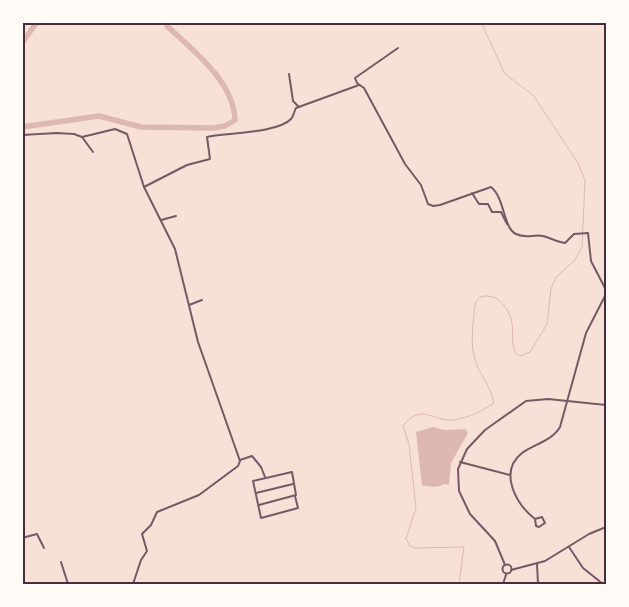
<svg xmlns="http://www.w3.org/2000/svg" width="629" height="607" font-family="Spectral,serif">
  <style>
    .water { fill: #dcb8b0 }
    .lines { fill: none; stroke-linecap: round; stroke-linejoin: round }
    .stream { stroke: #dcb8b0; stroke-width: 1 }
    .river { stroke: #dcb8b0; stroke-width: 5.5 }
    .minor { stroke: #755966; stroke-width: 2 }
    .neatline { fill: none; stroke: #4a2c40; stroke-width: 2 }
  </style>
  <rect width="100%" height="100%" fill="#f7e1d7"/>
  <path class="water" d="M 433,427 L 445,430 L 465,429 L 468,433 L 451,463 L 449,485 L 444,484 C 433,490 432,485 422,486 L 416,432 Z"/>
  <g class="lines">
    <path class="stream" d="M 459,584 L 464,547 L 415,548 L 410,546 L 406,539 L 416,508 L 409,444 L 403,426 C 421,402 433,422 454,420 C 467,418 483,411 494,403 C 491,389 484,380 478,368 C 470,349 472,335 474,315 C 475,302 476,293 493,297 C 500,299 506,307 509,313 C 516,326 509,340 516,354 L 520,356 L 530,352 L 541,334 L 547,324 L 551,289 L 556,277 L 575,260 L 582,247 L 585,180 L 578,163 L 533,95 L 505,74 L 481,22"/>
    <g class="river">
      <path d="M 197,22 L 218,22"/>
      <path d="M 22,43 L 37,22"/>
      <path d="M 22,127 L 99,116 L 141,127 L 213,128 L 225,126 L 235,120 C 234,82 194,51 168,27 L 166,22"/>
    </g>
    <g class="minor">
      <path d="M 398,48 L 355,78 L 357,83 L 364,88 L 405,164 L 421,185 L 428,204 L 433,206 L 440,205 L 491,187 C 505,198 503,228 516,234 C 526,239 534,234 543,236 C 551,238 557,242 565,243 L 574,234 L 588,233 L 591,261 L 606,290"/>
      <path d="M 289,74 L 293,101 L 299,107"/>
      <path d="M 22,135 L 57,133 L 74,134 L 82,137 L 115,129 L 127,134 L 144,187 L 175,249 L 198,342 L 240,461 L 238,466 L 199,495 L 157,512 L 151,525 L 142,534 L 147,551 L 141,560 L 133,584"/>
      <path d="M 82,137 L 93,152"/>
      <path d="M 144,187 L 187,165 L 210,159 L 207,137 C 226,133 278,133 291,119 C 294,116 294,111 296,108 L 359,85"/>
      <path d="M 472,193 L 479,204 L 488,204 L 492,212 L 501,212 L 507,224"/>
      <path d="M 161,220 L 176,216"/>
      <path d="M 189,305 L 202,300"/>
      <path d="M 240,460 L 252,456 L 261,467 L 265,477"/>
      <path d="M 460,462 L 510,475"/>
      <path d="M 256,493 L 293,484"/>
      <path d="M 259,505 L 296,495 L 292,472 L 253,481 L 261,518 L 298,508 L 295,496"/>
      <path d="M 535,519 L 542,517 L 545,523 L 539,527 L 536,526 L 535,519 C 516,504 498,472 522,453 C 534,444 552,441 560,427 L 586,333 L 606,294"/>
      <path d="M 22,538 L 37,534 L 44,548"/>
      <path d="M 569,547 L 583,568 L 603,584"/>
      <path d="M 61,562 L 68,584"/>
      <path d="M 537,564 L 538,584"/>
      <circle cx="507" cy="569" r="4.5"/>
      <path d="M 505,565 L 495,541 L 470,514 L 459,491 L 458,469 L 467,449 L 485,430 L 526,401 L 548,399 L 606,405"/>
      <path d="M 511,570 L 545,561 L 589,534 L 606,527"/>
      <path d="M 503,584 L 506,575"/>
    </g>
  </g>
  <rect width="629" height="607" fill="none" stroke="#fffaf5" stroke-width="48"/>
  <rect x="24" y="24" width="581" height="559" class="neatline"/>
</svg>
